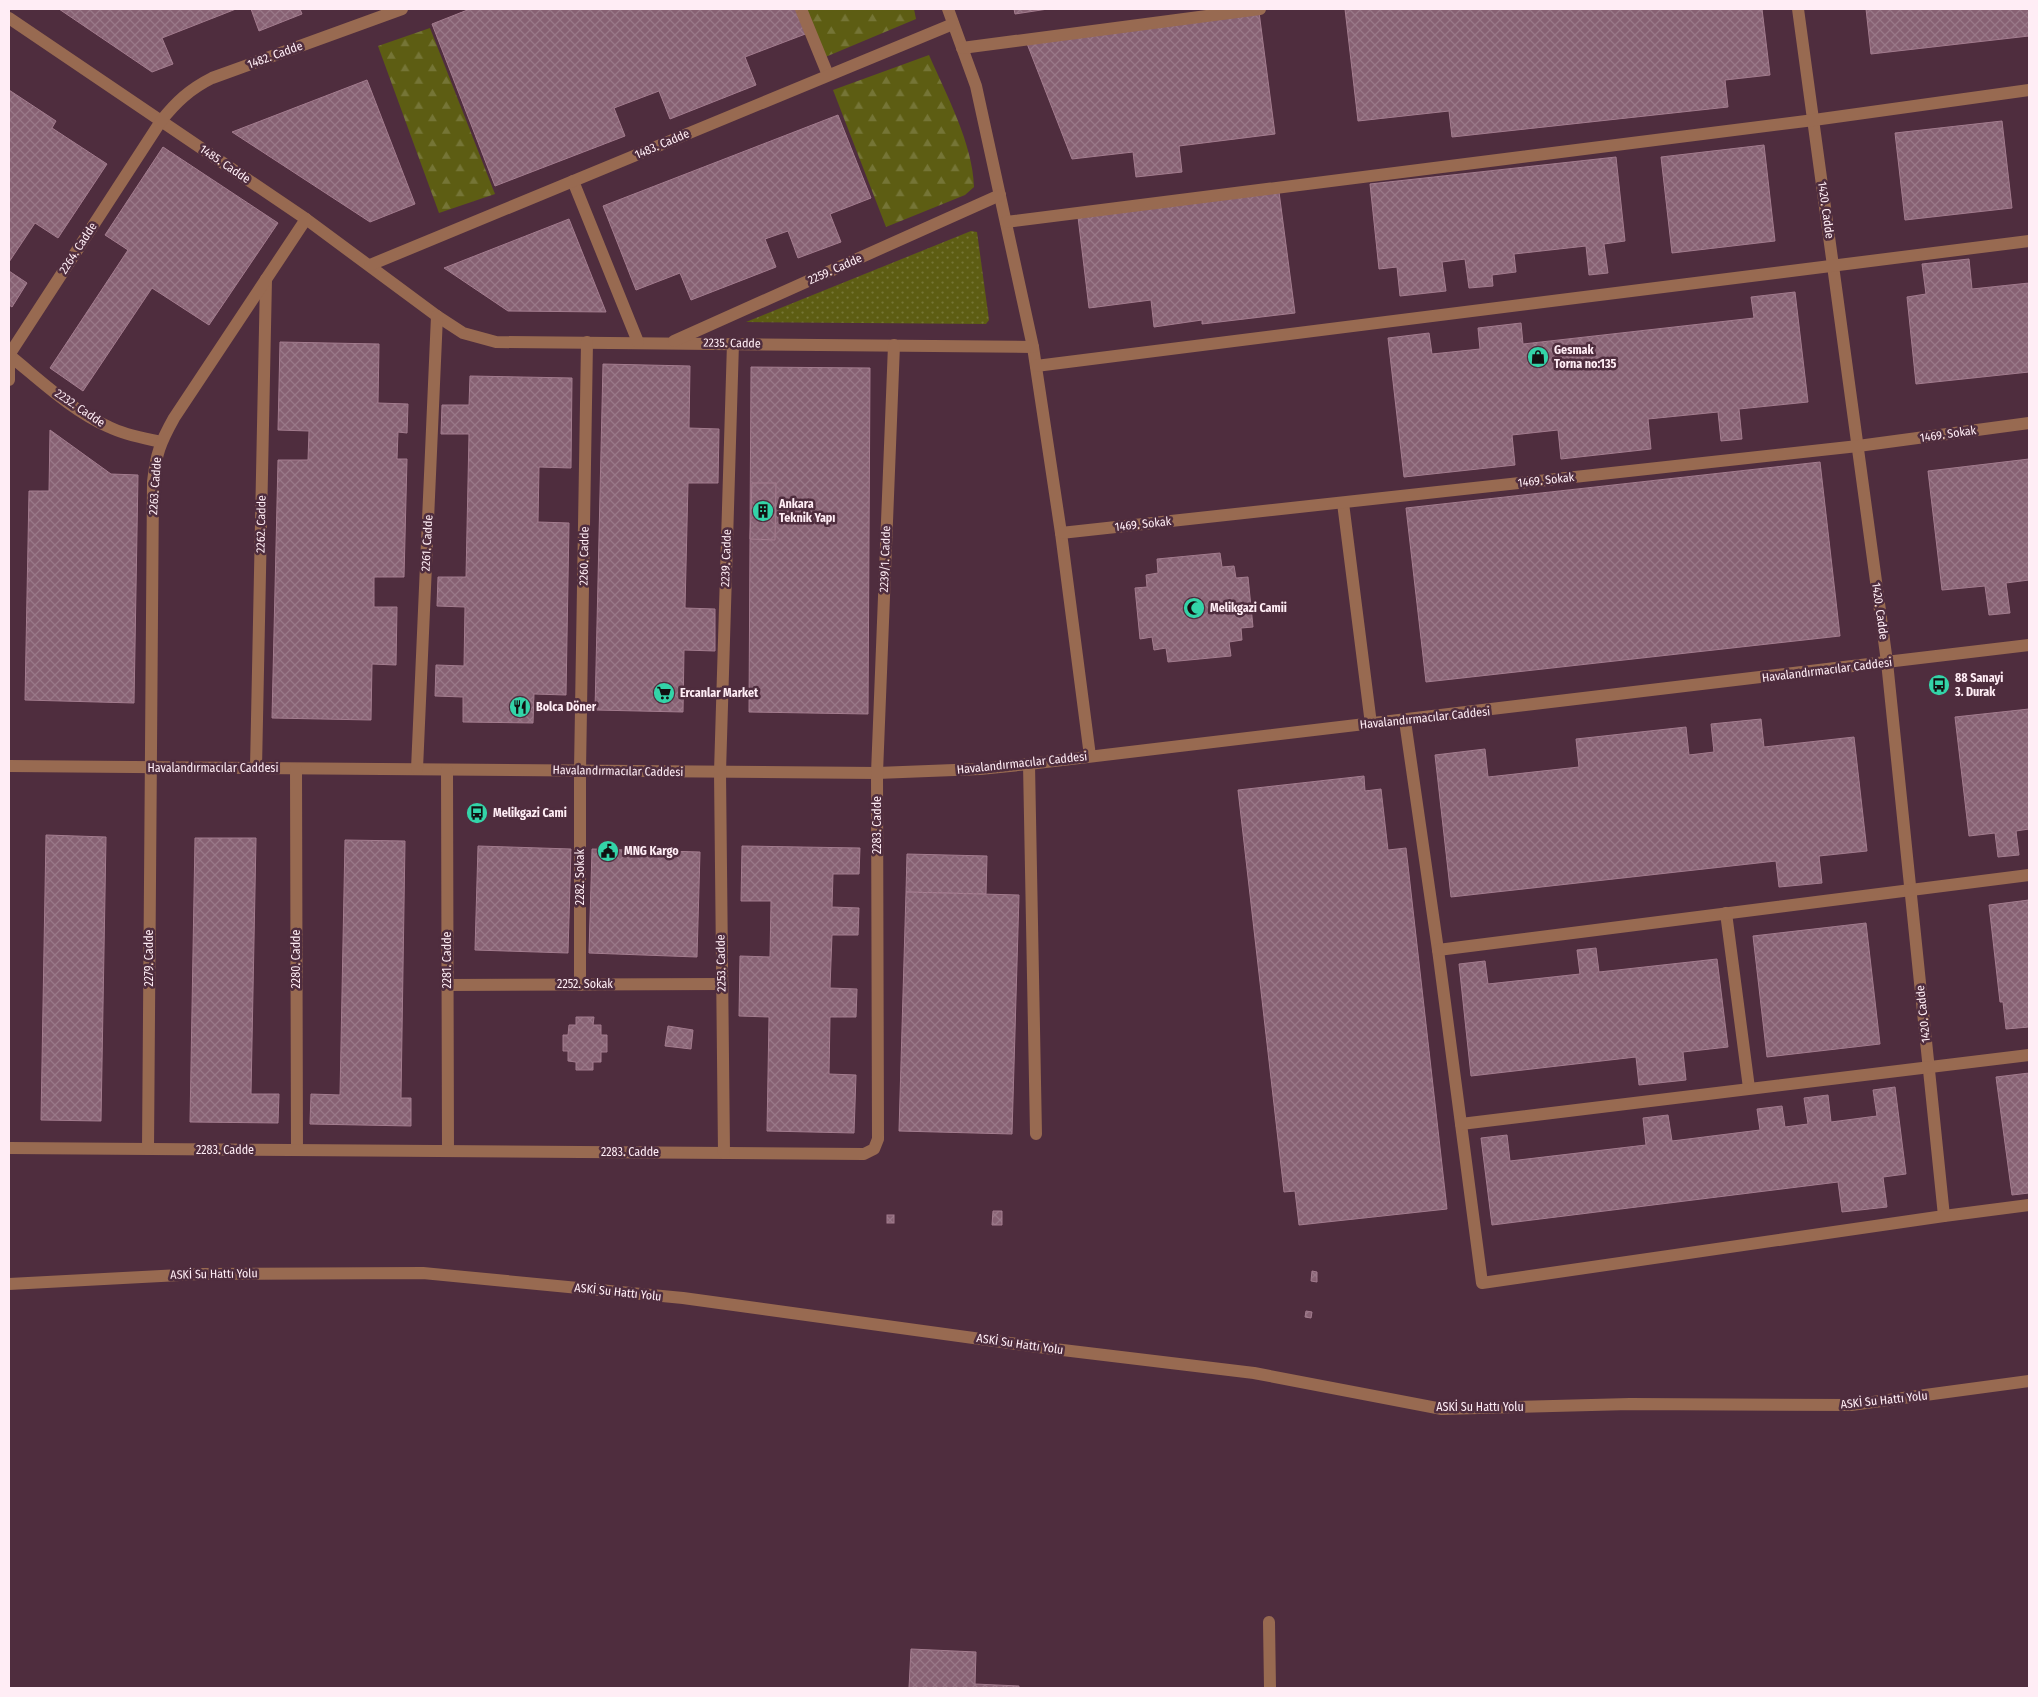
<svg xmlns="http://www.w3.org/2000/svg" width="2038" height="1697" font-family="'Fira Sans Condensed',sans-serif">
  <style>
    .grass { fill: url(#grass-dots) }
    .forest { fill: url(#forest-firs) }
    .building { fill: url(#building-cross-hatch); stroke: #a37c8e }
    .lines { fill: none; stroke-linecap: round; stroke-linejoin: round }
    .minor { stroke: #986a51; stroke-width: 12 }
    .labels { text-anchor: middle; stroke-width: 5; stroke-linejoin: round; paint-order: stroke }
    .street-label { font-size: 12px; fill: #ffedf5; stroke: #4f2d3e }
    .poi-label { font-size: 12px; font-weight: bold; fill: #ffedf5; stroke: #4f2d3e; text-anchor: start }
  </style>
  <defs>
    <pattern id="grass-dots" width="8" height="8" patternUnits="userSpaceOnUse" patternTransform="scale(1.25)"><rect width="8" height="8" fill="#5d5d13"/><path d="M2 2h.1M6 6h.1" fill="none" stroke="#757536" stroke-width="1.8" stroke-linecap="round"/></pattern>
    <pattern id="forest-firs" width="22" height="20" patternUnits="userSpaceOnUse" patternTransform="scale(1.25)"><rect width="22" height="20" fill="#5d5d13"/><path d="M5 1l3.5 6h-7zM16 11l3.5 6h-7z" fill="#757536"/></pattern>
    <pattern id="building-cross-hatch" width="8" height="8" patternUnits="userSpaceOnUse" patternTransform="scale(1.25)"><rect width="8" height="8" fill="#876173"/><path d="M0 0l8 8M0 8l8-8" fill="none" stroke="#997888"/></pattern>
  </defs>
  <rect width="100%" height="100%" fill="#4f2d3e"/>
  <path class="grass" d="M 971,231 L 977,232 L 989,320 L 986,324 L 746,322 Z"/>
  <g class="forest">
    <path d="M 804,9 L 914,9 L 916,19 L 823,58 Z"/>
    <path d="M 430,28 L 495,194 L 439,213 L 378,46 Z"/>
    <path d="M 929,55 C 946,94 973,144 974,187 L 965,195 L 886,227 L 833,90 Z"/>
  </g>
  <g class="building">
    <path d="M 59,9 L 236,9 L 162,38 L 173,64 L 152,72 Z"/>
    <path d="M 251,9 L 300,9 L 302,14 L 259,31 Z"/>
    <path d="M 470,9 L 798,9 L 808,33 L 745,57 L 756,85 L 670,119 L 659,91 L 614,108 L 625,136 L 495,186 L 432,24 Z"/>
    <path d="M 1014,9 L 1048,9 L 1015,14 Z"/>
    <path d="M 1345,9 L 1762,9 L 1770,75 L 1725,80 L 1728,107 L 1452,137 L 1449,111 L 1358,121 Z"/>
    <path d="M 1866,9 L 2029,9 L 2029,36 L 1871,54 Z"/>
    <path d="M 1259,12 L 1275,134 L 1179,146 L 1182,172 L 1136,177 L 1133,152 L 1072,159 L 1026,41 Z"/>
    <path d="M 367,80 L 415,204 L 370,222 L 232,132 Z"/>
    <path d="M 9,90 L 56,121 L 52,128 L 107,164 L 58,238 L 35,223 L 9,262 Z"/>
    <path d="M 838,115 L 871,198 L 830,214 L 841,242 L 798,258 L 788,231 L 765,239 L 776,267 L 691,300 L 680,273 L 636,290 L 603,206 Z"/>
    <path d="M 2002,121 L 2012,208 L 1905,220 L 1895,133 Z"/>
    <path d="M 1764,145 L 1775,241 L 1672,253 L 1661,157 Z"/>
    <path d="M 163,147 L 278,223 L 209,325 L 152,288 L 83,391 L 50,368 L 128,250 L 105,235 Z"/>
    <path d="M 1616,157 L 1625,241 L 1604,244 L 1608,273 L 1589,275 L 1586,246 L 1514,254 L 1516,272 L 1492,275 L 1493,286 L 1469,288 L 1465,259 L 1442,262 L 1446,291 L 1400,296 L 1397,267 L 1379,269 L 1370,184 Z"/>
    <path d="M 1279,192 L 1295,313 L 1202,324 L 1202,320 L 1154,327 L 1151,300 L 1089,308 L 1078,217 Z"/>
    <path d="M 569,219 L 606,312 L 508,311 L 444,268 Z"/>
    <path d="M 1969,259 L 1972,289 L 2029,283 L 2029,372 L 1916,384 L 1907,297 L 1926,294 L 1922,264 Z"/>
    <path d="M 9,271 L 27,283 L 12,307 L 9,305 Z"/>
    <path d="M 1795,292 L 1808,402 L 1739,409 L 1742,439 L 1721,441 L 1718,412 L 1648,419 L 1651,449 L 1561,459 L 1558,430 L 1512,435 L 1515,465 L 1404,477 L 1388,338 L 1429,333 L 1432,354 L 1480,349 L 1478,328 L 1521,323 L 1523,344 L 1754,318 L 1751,297 Z"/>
    <path d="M 280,342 L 379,344 L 378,403 L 408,404 L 407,433 L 398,432 L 397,459 L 407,459 L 404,577 L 374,577 L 374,607 L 397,607 L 396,665 L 372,664 L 371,720 L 272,718 L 278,460 L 308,460 L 309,431 L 278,430 Z"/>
    <path d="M 603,364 L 690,366 L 689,428 L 719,429 L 718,483 L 688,483 L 685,608 L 715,609 L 715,651 L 684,650 L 683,712 L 595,710 Z"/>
    <path d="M 751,367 L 870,368 L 868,714 L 749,712 Z"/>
    <path d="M 470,376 L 572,378 L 571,468 L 539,467 L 538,522 L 569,523 L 566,695 L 534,694 L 533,723 L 463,722 L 463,697 L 435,696 L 436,665 L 464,666 L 465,607 L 437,606 L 438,577 L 466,577 L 469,434 L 441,434 L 442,405 L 469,405 Z"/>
    <path d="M 50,430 L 111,474 L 138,475 L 134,703 L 25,700 L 29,491 L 49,491 Z"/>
    <path d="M 2029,459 L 2029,580 L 2006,583 L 2010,613 L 1989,615 L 1985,586 L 1942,590 L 1928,471 Z"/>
    <path d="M 1820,462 L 1840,636 L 1426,682 L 1406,508 Z"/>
    <path d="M 752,483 L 776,483 L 775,540 L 750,539 Z"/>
    <path d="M 1220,553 L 1222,567 L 1234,566 L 1236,578 L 1248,577 L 1253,627 L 1241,628 L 1242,640 L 1229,642 L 1231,656 L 1168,662 L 1166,648 L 1154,650 L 1152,637 L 1140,639 L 1135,588 L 1147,587 L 1146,575 L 1158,573 L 1157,559 Z"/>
    <path d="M 2029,709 L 2029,829 L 2016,831 L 2019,855 L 1998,857 L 1995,833 L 1969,836 L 1955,717 Z"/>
    <path d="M 1761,719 L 1764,747 L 1854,737 L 1867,851 L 1819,856 L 1822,883 L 1779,887 L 1776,861 L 1451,897 L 1435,755 L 1485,749 L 1488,777 L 1579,767 L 1576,739 L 1686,727 L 1689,755 L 1714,752 L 1711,724 Z"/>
    <path d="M 1364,776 L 1365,791 L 1381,789 L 1388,850 L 1406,848 L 1447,1209 L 1299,1225 L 1295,1191 L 1284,1192 L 1238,790 Z"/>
    <path d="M 46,835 L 106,837 L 101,1121 L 41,1120 Z"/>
    <path d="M 195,838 L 256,838 L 251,1094 L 279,1094 L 278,1123 L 190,1122 Z"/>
    <path d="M 345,840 L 405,841 L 401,1098 L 411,1098 L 411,1126 L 310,1124 L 311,1094 L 340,1095 Z"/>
    <path d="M 478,846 L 571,849 L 568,953 L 475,950 Z"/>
    <path d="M 742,846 L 860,848 L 859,874 L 833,874 L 832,907 L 859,908 L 858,935 L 832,935 L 830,988 L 857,989 L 856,1017 L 830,1017 L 829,1074 L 856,1075 L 854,1133 L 767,1131 L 769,1017 L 739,1016 L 740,956 L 770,957 L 771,901 L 741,901 Z"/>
    <path d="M 592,849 L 700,852 L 697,957 L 589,953 Z"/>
    <path d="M 907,854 L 987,856 L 986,894 L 906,892 Z"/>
    <path d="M 906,892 L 1019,895 L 1012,1134 L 899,1131 Z"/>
    <path d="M 2029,900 L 2029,1027 L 2006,1029 L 2003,1002 L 2000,1002 L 1989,905 Z"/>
    <path d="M 1866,923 L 1880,1044 L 1767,1057 L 1753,936 Z"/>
    <path d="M 1596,948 L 1599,972 L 1717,959 L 1728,1047 L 1683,1052 L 1686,1080 L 1639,1085 L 1636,1057 L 1471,1076 L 1459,964 L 1485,961 L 1488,984 L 1580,974 L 1577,950 Z"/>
    <path d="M 576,1017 L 594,1017 L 593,1025 L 601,1025 L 601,1035 L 607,1035 L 607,1052 L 601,1052 L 601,1062 L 593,1062 L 593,1070 L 576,1070 L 576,1062 L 568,1061 L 568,1051 L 563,1051 L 563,1035 L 568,1035 L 569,1025 L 576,1025 Z"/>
    <path d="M 668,1026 L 693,1030 L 691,1049 L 665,1046 Z"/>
    <path d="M 2029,1073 L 2029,1193 L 2012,1195 L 1996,1077 Z"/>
    <path d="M 1895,1087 L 1906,1174 L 1883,1177 L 1887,1207 L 1842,1212 L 1838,1182 L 1492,1225 L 1481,1138 L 1507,1135 L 1510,1161 L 1646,1145 L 1643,1118 L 1668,1115 L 1672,1141 L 1760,1130 L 1757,1109 L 1782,1106 L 1785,1127 L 1808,1124 L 1804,1098 L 1828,1095 L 1831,1122 L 1877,1116 L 1873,1090 Z"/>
    <path d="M 993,1211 L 1002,1211 L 1002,1225 L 992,1225 Z"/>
    <rect x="887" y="1215" width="7" height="8"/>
    <path d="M 1312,1271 L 1317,1272 L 1317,1282 L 1311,1281 Z"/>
    <path d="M 1306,1311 L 1312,1312 L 1311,1318 L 1305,1317 Z"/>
    <path d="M 911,1649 L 976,1652 L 975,1684 L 1019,1686 L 1019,1688 L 909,1688 Z"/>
  </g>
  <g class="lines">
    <g class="minor">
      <path d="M 801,9 L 828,75"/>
      <path d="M 948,9 L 976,86 L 1033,347 L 1061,533 L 1090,756"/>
      <path d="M 1798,9 L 1887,662 L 1944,1216"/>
      <path d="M 9,18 L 306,219 L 437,316 L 463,333 L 496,342 L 1033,347"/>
      <path d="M 962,48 L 1260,9"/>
      <path d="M 573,181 L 638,342"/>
      <path d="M 1006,222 L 1814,120 L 2029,90"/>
      <path d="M 370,265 L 953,24"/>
      <path d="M 674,341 L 1000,195"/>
      <path d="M 9,355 C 40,380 72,411 109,427 C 125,435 143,438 161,442"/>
      <path d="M 1036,366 L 2029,241"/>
      <path d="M 9,380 L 9,355 L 161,121 C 176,102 190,89 212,78 L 402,9"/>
      <path d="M 1343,503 L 1371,724"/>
      <path d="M 1061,533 L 1858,446 L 2029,423"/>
      <path d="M 1405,721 L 1438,950 L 1482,1283 L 1944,1216 L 2029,1205"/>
      <path d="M 1029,764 L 1036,1134"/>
      <path d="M 9,766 L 877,773 L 980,769 L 1029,764 L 2029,645"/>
      <path d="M 256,768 L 266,279"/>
      <path d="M 296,769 L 297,1150"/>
      <path d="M 417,769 L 437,316"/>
      <path d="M 447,770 L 448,1151"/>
      <path d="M 1726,913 L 1749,1088"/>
      <path d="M 1438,950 L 2029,875"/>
      <path d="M 447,985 L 722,984"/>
      <path d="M 580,985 L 580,770 L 587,342"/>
      <path d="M 1461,1124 L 2029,1055"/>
      <path d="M 9,1148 L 864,1154 L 874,1149 L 878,1139 L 877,773 L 894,345"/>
      <path d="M 148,1149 L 153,482 C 156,454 160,443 174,418 L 306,219"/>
      <path d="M 724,1153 L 720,772 L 733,343"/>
      <path d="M 9,1284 L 199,1274 L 423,1273 L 683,1298 L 1046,1348 L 1254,1373 L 1442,1409 L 1630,1404 L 1851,1405 L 2029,1381"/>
      <path d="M 1269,1622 L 1270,1688"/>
    </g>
  </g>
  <defs>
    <g id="shop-disc" transform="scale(1.125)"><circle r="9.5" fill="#33d4a8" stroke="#4f2d3e"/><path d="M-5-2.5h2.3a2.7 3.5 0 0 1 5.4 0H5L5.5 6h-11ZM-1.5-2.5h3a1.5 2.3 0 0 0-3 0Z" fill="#111"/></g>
    <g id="building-disc" transform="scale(1.125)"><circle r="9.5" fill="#33d4a8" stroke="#4f2d3e"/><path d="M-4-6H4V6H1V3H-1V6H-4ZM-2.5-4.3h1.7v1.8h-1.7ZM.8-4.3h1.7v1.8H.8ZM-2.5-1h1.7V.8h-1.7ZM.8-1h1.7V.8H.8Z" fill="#111"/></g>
    <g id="mosque-disc" transform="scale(1.125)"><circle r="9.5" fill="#33d4a8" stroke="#4f2d3e"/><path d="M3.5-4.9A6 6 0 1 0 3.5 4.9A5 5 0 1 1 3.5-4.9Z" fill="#111"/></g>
    <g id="bus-disc" transform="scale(1.125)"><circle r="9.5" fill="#33d4a8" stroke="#4f2d3e"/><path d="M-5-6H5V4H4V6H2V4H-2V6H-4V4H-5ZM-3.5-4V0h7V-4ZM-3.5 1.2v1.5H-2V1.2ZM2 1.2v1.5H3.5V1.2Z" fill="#111"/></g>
    <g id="supermarket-disc" transform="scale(1.125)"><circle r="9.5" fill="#33d4a8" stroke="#4f2d3e"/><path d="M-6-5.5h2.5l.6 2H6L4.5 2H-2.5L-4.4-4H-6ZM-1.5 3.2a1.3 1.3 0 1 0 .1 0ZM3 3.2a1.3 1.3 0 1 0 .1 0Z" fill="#111"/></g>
    <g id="restaurant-disc" transform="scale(1.125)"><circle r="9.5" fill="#33d4a8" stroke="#4f2d3e"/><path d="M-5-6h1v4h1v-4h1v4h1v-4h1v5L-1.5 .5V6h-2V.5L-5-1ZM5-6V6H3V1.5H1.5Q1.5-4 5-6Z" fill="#111"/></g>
    <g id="civic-disc" transform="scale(1.125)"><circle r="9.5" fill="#33d4a8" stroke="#4f2d3e"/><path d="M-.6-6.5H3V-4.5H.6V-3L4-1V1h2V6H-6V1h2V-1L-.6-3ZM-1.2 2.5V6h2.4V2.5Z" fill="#111"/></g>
  </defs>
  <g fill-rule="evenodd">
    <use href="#shop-disc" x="1538" y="357"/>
    <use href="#building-disc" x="763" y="511"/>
    <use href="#mosque-disc" x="1194" y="608"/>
    <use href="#bus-disc" x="1939" y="685"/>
    <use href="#supermarket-disc" x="664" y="693"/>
    <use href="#restaurant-disc" x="520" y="707"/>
    <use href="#bus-disc" x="477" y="813"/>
    <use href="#civic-disc" x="608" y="851"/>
  </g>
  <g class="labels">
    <g class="street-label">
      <text transform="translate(275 55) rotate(-20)" y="4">1482. Cadde</text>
      <text transform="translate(662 144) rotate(-23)" y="4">1483. Cadde</text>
      <text transform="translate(225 164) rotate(34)" y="4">1485. Cadde</text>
      <text transform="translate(1826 210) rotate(82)" y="4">1420. Cadde</text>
      <text transform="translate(78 248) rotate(-57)" y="4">2264. Cadde</text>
      <text transform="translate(835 269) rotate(-24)" y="4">2259. Cadde</text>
      <text transform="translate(732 343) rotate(1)" y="4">2235. Cadde</text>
      <text transform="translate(80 408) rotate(34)" y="4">2232. Cadde</text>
      <text transform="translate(1948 434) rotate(-8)" y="4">1469. Sokak</text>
      <text transform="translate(1546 480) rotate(-6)" y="4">1469. Sokak</text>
      <text transform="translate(155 486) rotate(-86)" y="4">2263. Cadde</text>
      <text transform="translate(261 524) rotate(-89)" y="4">2262. Cadde</text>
      <text transform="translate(1143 524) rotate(-6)" y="4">1469. Sokak</text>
      <text transform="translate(427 543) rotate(-87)" y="4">2261. Cadde</text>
      <text transform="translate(584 556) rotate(-89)" y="4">2260. Cadde</text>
      <text transform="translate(726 558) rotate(-88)" y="4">2239. Cadde</text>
      <text transform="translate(885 559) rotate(-88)" y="4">2239/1. Cadde</text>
      <text transform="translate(1880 611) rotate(82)" y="4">1420. Cadde</text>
      <text transform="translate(1827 670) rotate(-7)" y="4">Havalandırmacılar Caddesi</text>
      <text transform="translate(1425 718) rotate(-6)" y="4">Havalandırmacılar Caddesi</text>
      <text transform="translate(1022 763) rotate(-6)" y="4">Havalandırmacılar Caddesi</text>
      <text x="213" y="772">Havalandırmacılar Caddesi</text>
      <text transform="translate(618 771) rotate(1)" y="4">Havalandırmacılar Caddesi</text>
      <text transform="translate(877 825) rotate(-90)" y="4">2283. Cadde</text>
      <text transform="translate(580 877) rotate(-90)" y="4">2282. Sokak</text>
      <text transform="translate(149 958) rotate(-90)" y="4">2279. Cadde</text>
      <text transform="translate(296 959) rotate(-90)" y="4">2280. Cadde</text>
      <text transform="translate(447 960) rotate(-90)" y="4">2281. Cadde</text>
      <text transform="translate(721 963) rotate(-91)" y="4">2253. Cadde</text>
      <text x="585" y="988">2252. Sokak</text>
      <text transform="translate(1923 1014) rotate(-96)" y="4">1420. Cadde</text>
      <text x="225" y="1154">2283. Cadde</text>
      <text x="630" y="1156">2283. Cadde</text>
      <text transform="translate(214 1274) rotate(-1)" y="4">ASKİ Su Hattı Yolu</text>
      <text transform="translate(618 1292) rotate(6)" y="4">ASKİ Su Hattı Yolu</text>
      <text transform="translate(1020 1344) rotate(8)" y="4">ASKİ Su Hattı Yolu</text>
      <text transform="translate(1884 1400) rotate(-6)" y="4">ASKİ Su Hattı Yolu</text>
      <text x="1480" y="1411">ASKİ Su Hattı Yolu</text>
    </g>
    <g class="poi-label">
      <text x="1554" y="354">Gesmak<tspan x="1554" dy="14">Torna no:135</tspan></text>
      <text x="779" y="508">Ankara<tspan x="779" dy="14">Teknik Yapı</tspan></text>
      <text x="1210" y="612">Melikgazi Camii</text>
      <text x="1955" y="682">88 Sanayi<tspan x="1955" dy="14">3. Durak</tspan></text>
      <text x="680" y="697">Ercanlar Market</text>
      <text x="536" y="711">Bolca Döner</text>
      <text x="493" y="817">Melikgazi Cami</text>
      <text x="624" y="855">MNG Kargo</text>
    </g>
  </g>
  <rect width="2038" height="1697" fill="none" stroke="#ffedf5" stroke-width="20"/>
</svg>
